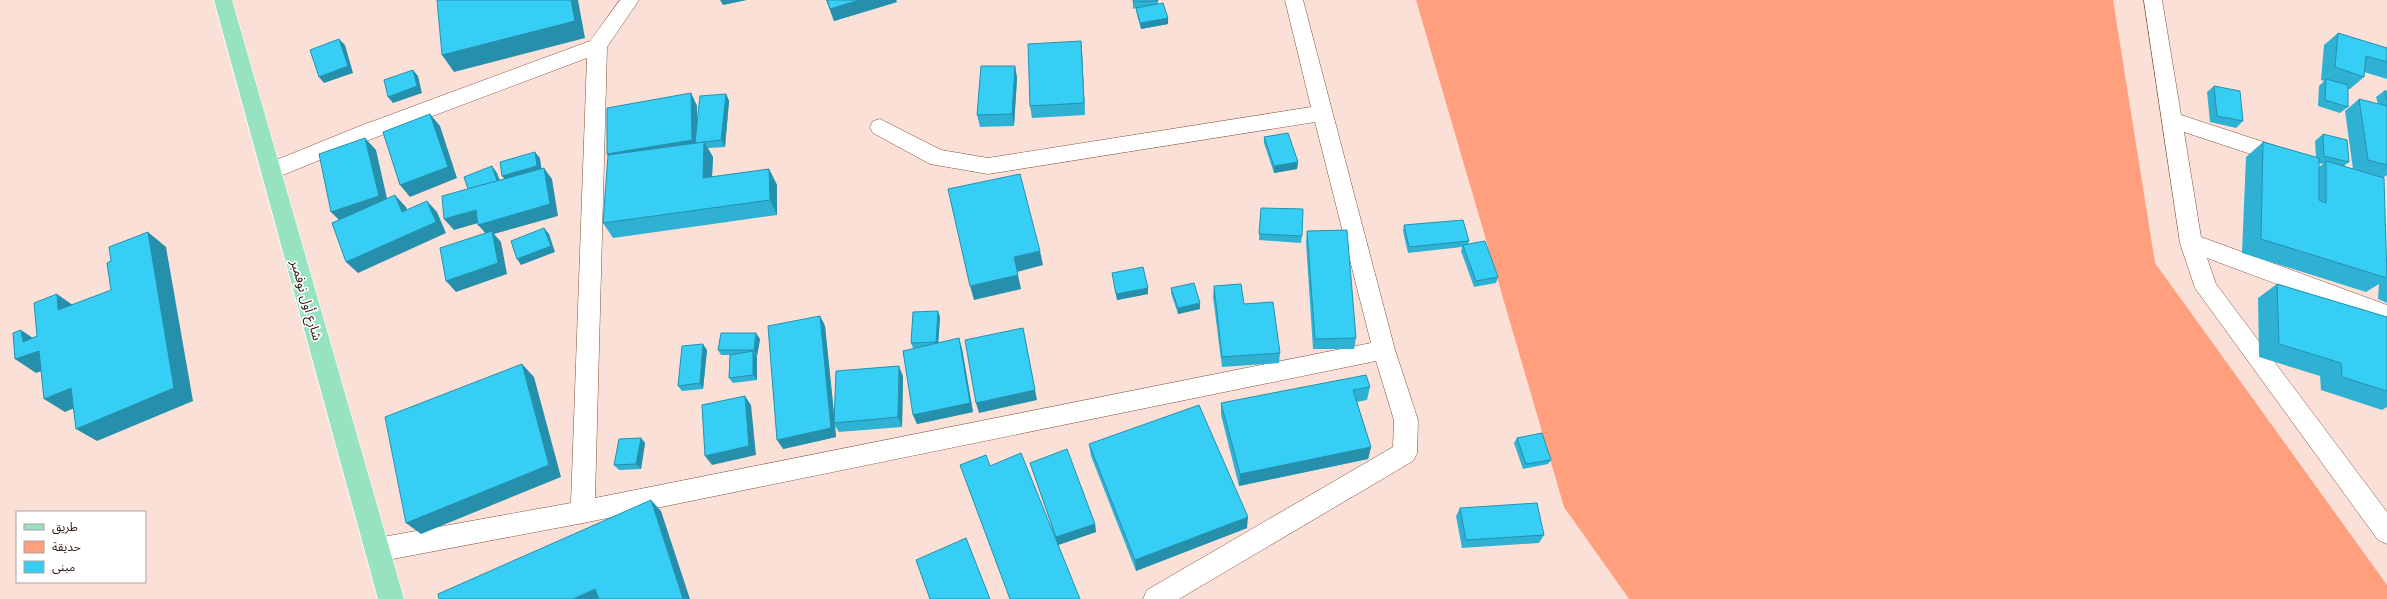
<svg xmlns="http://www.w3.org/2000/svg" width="2387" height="599" font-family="Helvetica,'Noto Sans Arabic',sans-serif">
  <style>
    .green { fill: #ff9f7d }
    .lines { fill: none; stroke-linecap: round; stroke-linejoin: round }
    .street-casing { stroke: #854e3b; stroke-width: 1 }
    .primary-casing { stroke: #fff; stroke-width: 1 }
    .street { fill: #fff; fill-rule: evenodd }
    .primary { fill: #97e3bf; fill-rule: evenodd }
    .wall { fill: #2fb1d4; fill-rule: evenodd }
    .shaded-wall { fill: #2690ac }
    .building { fill: #37cef6; stroke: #2690ac }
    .labels { text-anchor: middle; stroke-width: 3.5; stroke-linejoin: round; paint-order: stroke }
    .street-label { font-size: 13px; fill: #2e170f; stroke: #fff }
  </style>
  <rect width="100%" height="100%" fill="#fbe0d7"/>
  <path class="green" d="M 1416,0 L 2113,0 L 2155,263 L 2387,585 L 2387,599 L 1629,599 L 1564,507 Z"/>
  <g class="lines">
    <g class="street-casing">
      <g id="street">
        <path d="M 620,0 L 639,0 L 607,47 L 595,498 L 1371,343 L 1315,122 L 988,174 L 930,164 L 873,133 L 870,127 L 873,121 L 880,119 L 941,150 L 988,158 L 1311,107 L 1285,0 L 1303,0 L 1395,350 L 1418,420 L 1417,453 L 1413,461 L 1179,599 L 1143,599 L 1147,590 L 1393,447 L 1394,420 L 1376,361 L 583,523 L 377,562 L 368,558 L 365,550 L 368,542 L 377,538 L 571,503 L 587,58 L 374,138 L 278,177 L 271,179 L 264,177 L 261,171 L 264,165 L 360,126 L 590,41 Z"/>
        <path d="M 2144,0 L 2162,0 L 2181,115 L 2291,151 L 2294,157 L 2291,163 L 2284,165 L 2184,132 L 2201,237 L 2387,305 L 2387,325 L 2207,258 L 2216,284 L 2387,512 L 2387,544 L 2378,540 L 2195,288 L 2180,243 Z"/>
      </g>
    </g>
    <g class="primary-casing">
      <path id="primary" d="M 214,0 L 232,0 L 404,599 L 378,599 Z"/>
    </g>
    <use href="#street" class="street"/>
    <use href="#primary" class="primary"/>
  </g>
  <g class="wall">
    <path d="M 826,0 L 896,0 L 897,2 L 834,21 Z"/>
    <path d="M 1133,0 L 1158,1 L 1158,4 L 1168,18 L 1168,24 L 1141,29 L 1137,15 L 1136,8 L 1133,9 Z"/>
    <path d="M 2338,33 L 2387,48 L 2387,79 L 2364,72 L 2364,77 L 2350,89 L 2348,89 L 2348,107 L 2340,113 L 2318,106 L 2319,86 L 2324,81 L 2321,80 L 2324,45 Z"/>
    <path d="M 1081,41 L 1082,53 L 1085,115 L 1032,118 L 1030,106 Z"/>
    <path d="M 1015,66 L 1017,78 L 1014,126 L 980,127 L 977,115 Z"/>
    <path d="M 2214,86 L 2243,121 L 2236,128 L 2210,122 L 2207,92 Z"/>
    <path d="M 2384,91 L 2387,91 L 2387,175 L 2383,178 L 2386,257 L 2387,256 L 2387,303 L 2378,299 L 2379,284 L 2366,292 L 2242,253 L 2246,157 L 2263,142 L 2316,158 L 2315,141 L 2323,134 L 2349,162 L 2344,166 L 2353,169 L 2345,111 L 2359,99 L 2378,104 L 2376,97 ZM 2319,163 L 2323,164 L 2319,167 Z"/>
    <path d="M 691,93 L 697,106 L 697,119 L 726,94 L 729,101 L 725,147 L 708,148 L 713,157 L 712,177 L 769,169 L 777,185 L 777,215 L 613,238 L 603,223 Z"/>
    <path d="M 1264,137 L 1298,162 L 1297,169 L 1274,173 L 1264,143 Z"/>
    <path d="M 1261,208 L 1302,236 L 1301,243 L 1259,240 Z"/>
    <path d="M 1404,225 L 1469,241 L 1468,244 L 1498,277 L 1496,283 L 1474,287 L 1461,251 L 1462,247 L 1408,253 L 1403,231 Z"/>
    <path d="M 1307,231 L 1356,338 L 1354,349 L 1313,349 L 1306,242 Z"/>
    <path d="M 1112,273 L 1148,294 L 1117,300 Z"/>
    <path d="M 2277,284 L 2387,317 L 2387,407 L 2382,410 L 2321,390 L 2320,376 L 2259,357 L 2258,298 Z"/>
    <path d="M 1214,286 L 1244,304 L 1280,353 L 1279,363 L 1222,367 L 1213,297 Z"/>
    <path d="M 1171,288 L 1200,309 L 1178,314 L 1171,293 Z"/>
    <path d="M 820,316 L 825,326 L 834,415 L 903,376 L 902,427 L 839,432 L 835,426 L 836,437 L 783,449 Z"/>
    <path d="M 940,317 L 938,343 L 959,338 L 962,349 L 973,412 L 917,424 L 913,415 L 914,348 L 913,348 L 911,343 Z"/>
    <path d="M 760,339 L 757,356 L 756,356 L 757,357 L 757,380 L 733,383 L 729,378 L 730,355 L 721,355 L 718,350 Z"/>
    <path d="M 707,350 L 703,389 L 682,391 L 678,386 Z"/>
    <path d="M 1370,387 L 1367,400 L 1357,402 L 1371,447 L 1368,459 L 1239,486 L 1221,415 L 1221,403 Z"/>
    <path d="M 641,438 L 645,443 L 641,469 L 619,470 L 614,465 Z"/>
    <path d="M 1517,438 L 1551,460 L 1548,464 L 1523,469 L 1514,443 Z"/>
    <path d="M 1089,444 L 1247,528 L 1136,571 L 1091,456 Z"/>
    <path d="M 1030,463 L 1095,524 L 1096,532 L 1058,545 L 1033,472 Z"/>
    <path d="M 1460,508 L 1544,535 L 1539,543 L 1462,548 L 1456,516 Z"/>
  </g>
  <g class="shaded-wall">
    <path d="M 571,0 L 578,0 L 585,38 L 454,72 L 442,55 Z"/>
    <path d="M 720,0 L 747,0 L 723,5 Z"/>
    <path d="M 859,0 L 896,0 L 897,2 L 834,21 L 830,9 Z"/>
    <path d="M 1168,18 L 1168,24 L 1141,29 L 1140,23 Z"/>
    <path d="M 339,39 L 345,45 L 353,73 L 324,83 L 319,77 Z"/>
    <path d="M 1081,41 L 1082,53 L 1085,115 L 1084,103 Z"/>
    <path d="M 1015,66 L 1017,78 L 1014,126 L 1012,114 Z"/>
    <path d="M 413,70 L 418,76 L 422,93 L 393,103 L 388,97 Z"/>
    <path d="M 691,93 L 697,106 L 698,143 L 614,166 L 607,154 Z"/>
    <path d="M 726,94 L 729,101 L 725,147 L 721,140 Z"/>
    <path d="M 430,114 L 440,126 L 457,178 L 410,197 L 400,185 Z"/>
    <path d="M 365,138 L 376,150 L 389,207 L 343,224 L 331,212 Z"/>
    <path d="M 704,142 L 713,157 L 711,194 L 703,178 Z"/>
    <path d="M 535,152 L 540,158 L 542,172 L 507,182 L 502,176 Z"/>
    <path d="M 1298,162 L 1297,169 L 1274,173 L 1274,166 Z"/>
    <path d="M 492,166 L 497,173 L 503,189 L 475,200 Z"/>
    <path d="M 544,168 L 552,179 L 558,216 L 494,234 L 501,242 L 507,274 L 456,292 L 446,281 L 488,236 L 478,225 Z"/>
    <path d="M 769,169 L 777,185 L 777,215 L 770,200 Z"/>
    <path d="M 395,195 L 406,207 L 413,223 L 402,212 Z"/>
    <path d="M 427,201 L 437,212 L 446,233 L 358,273 L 346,262 Z"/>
    <path d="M 476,210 L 485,221 L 454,230 L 444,219 Z"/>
    <path d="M 544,228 L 549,234 L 555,252 L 521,265 L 517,259 Z"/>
    <path d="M 148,232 L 166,247 L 193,401 L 97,441 L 76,429 Z"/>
    <path d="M 1040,251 L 1043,265 L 1017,272 L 1014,257 Z"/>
    <path d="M 1018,275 L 1021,289 L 974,300 L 970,286 Z"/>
    <path d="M 1148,288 L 1148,294 L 1117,300 L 1116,294 Z"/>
    <path d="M 57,294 L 77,308 L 58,310 Z"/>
    <path d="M 1200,303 L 1200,309 L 1178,314 L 1178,308 Z"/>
    <path d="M 938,311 L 940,317 L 938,348 L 936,342 Z"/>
    <path d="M 820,316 L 825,326 L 835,423 L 834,423 L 835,426 L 836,437 L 783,449 L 777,440 Z"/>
    <path d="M 21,330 L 42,344 L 59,364 L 36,373 L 15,359 L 23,342 Z"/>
    <path d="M 756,333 L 760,339 L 757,356 L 754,350 Z"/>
    <path d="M 959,338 L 962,349 L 973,412 L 917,424 L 913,415 Z"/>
    <path d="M 1025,338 L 1037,400 L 979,413 L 976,403 Z"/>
    <path d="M 703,344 L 707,350 L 703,389 L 700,383 Z"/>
    <path d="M 753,351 L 757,357 L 757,380 L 753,375 Z"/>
    <path d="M 522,364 L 534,377 L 561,477 L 421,534 L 406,523 Z"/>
    <path d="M 899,366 L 903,376 L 902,427 L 898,417 Z"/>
    <path d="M 71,388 L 91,401 L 65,412 L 44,399 Z"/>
    <path d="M 745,396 L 751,405 L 756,455 L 712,465 L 705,456 Z"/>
    <path d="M 641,438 L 645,443 L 641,469 L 636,464 Z"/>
    <path d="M 1371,447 L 1368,459 L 1239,486 L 1240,474 Z"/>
    <path d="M 651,500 L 661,511 L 690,599 L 683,599 Z"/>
    <path d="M 1248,517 L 1247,528 L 1136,571 L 1135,560 Z"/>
    <path d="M 1095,524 L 1096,532 L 1058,545 L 1056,537 Z"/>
    <path d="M 595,589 L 607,599 L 573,599 Z"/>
  </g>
  <g class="building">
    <path d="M 437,0 L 571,0 L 575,21 L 442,55 Z"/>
    <path d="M 827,0 L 859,0 L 830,9 Z"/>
    <path d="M 1133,0 L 1158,0 L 1158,1 L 1133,2 Z"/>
    <path d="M 1163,3 L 1168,18 L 1140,23 L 1136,8 Z"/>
    <path d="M 2338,33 L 2387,48 L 2387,62 L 2366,56 L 2364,77 L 2335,67 Z"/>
    <path d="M 339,39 L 348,66 L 319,77 L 310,50 Z"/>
    <path d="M 1081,41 L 1084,103 L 1030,106 L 1028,44 Z"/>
    <path d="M 981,66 L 1015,66 L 1012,114 L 977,115 Z"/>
    <path d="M 413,70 L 417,86 L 388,97 L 384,80 Z"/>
    <path d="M 2326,79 L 2348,85 L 2348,107 L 2325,100 Z"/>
    <path d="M 2214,86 L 2240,91 L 2243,121 L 2217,116 Z"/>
    <path d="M 2384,91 L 2387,91 L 2387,100 Z"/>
    <path d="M 691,93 L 692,140 L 607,154 L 607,108 Z"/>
    <path d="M 726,94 L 721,140 L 695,143 L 700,96 Z"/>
    <path d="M 2359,99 L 2387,106 L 2387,165 L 2368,160 Z"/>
    <path d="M 430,114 L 448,167 L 400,185 L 383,132 Z"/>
    <path d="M 1288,133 L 1298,162 L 1274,166 L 1264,137 Z"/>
    <path d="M 2323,134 L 2347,140 L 2349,162 L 2324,156 Z"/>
    <path d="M 365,138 L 379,196 L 331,212 L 319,154 Z"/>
    <path d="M 704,142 L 703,178 L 769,169 L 770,200 L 603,223 L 608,155 Z"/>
    <path d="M 2263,142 L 2319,158 L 2319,200 L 2326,203 L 2326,161 L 2384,178 L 2387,278 L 2261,239 Z"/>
    <path d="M 535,152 L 537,166 L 502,176 L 500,162 Z"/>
    <path d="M 492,166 L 497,181 L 468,189 L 464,177 Z"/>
    <path d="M 544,168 L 550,204 L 478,225 L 476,210 L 444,219 L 442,196 Z"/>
    <path d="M 1020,174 L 1040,251 L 1014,257 L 1018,275 L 970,286 L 948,189 Z"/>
    <path d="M 395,195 L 402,212 L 427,201 L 436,222 L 346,262 L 332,223 Z"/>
    <path d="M 1261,208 L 1303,209 L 1302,236 L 1259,234 Z"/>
    <path d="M 1463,220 L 1469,241 L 1409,247 L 1404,225 Z"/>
    <path d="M 544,228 L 551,246 L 517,259 L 511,241 Z"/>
    <path d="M 1347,230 L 1356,338 L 1315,339 L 1307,231 Z"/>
    <path d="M 492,231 L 498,263 L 446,281 L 440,248 Z"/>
    <path d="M 148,232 L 174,388 L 76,429 L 71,388 L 44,399 L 39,351 L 15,359 L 13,333 L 21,330 L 23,342 L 37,336 L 34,303 L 57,294 L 58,310 L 111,290 L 107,263 L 111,261 L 109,247 Z"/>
    <path d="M 1485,241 L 1498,277 L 1476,281 L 1463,245 Z"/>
    <path d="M 1143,267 L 1148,288 L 1116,294 L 1112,273 Z"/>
    <path d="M 1194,283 L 1200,303 L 1178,308 L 1171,288 Z"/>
    <path d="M 1241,284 L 1244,304 L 1273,302 L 1280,353 L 1222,357 L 1214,286 Z"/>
    <path d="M 2277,284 L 2387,317 L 2387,391 L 2342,377 L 2341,363 L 2279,344 Z"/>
    <path d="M 938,311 L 936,342 L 911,343 L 913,312 Z"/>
    <path d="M 820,316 L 831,428 L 777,440 L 768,326 Z"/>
    <path d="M 1023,328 L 1035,390 L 976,403 L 965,340 Z"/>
    <path d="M 721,333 L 756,333 L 754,350 L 718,350 Z"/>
    <path d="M 959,338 L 970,403 L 913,415 L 903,351 Z"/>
    <path d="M 703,344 L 700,383 L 678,386 L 682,346 Z"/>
    <path d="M 753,351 L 753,375 L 729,378 L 730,355 Z"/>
    <path d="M 522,364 L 549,465 L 406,523 L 385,417 Z"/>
    <path d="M 899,366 L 898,417 L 834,423 L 836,371 Z"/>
    <path d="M 1366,375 L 1370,387 L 1353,390 L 1371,447 L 1240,474 L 1221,403 Z"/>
    <path d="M 745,396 L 749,446 L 705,456 L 702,405 Z"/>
    <path d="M 1199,405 L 1248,517 L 1135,560 L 1089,444 Z"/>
    <path d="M 1542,433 L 1551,460 L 1526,464 L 1517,438 Z"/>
    <path d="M 641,438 L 636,464 L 614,465 L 619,439 Z"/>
    <path d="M 1067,449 L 1095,524 L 1056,537 L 1030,463 Z"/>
    <path d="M 1021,453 L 1080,599 L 1010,599 L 960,465 L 986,455 L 990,466 Z"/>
    <path d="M 651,500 L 683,599 L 599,599 L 595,589 L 573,599 L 439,599 L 438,594 Z"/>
    <path d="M 1537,503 L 1544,535 L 1466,540 L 1460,508 Z"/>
    <path d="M 966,538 L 990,599 L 930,599 L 916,560 Z"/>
  </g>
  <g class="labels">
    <g class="street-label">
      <text transform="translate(307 300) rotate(74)" y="5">شارع أول نوفمبر</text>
    </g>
  </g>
  <rect x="16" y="511" width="130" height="72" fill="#ffffff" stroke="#aba29f"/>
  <rect x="24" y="524" width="20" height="6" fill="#97e3bf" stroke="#aba29f"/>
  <text x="52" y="531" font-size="12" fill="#2e170f">طريق</text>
  <rect x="24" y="541" width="20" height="12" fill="#ff9f7d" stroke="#aba29f"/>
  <text x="52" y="551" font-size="12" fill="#2e170f">حديقة</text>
  <rect x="24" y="561" width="20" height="12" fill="#37cef6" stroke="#aba29f"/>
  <text x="52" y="571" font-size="12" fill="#2e170f">مبنى</text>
</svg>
